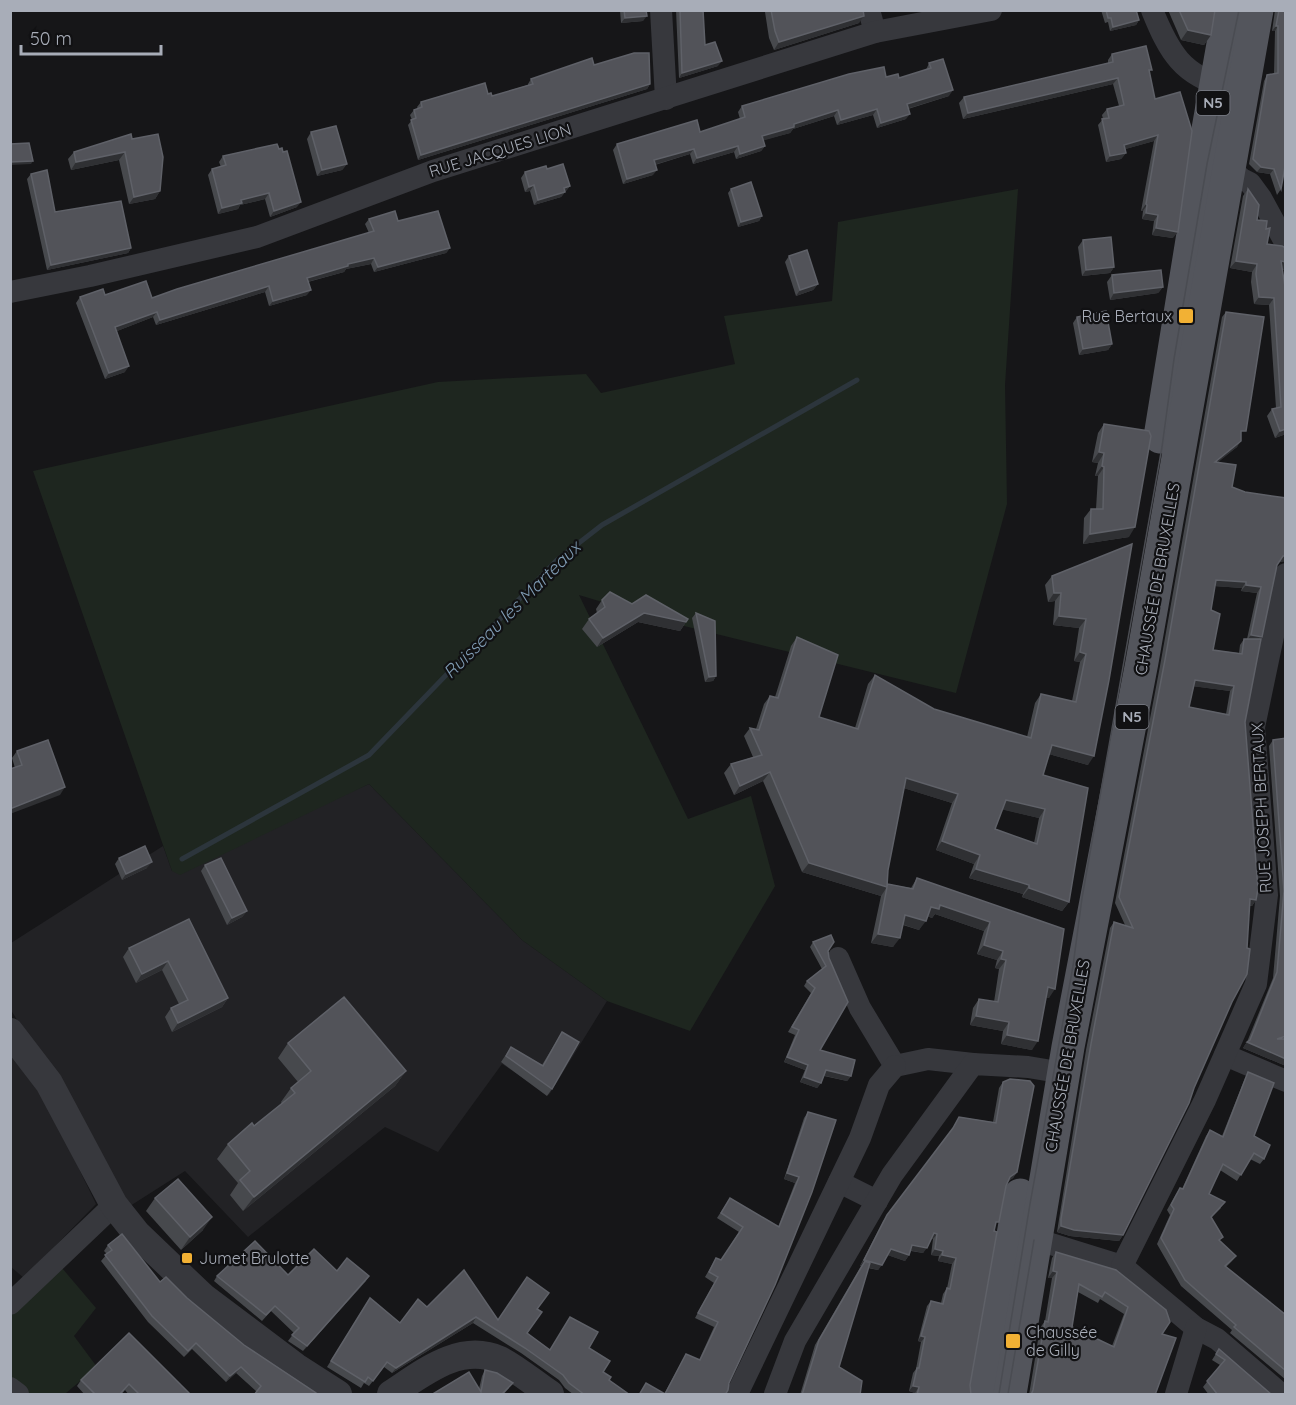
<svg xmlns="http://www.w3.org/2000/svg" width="1296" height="1405" font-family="Quicksand,sans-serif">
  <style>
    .built { fill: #222225 }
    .green { fill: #1e261f }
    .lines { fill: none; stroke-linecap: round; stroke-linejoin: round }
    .stream { stroke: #2c353c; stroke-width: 5 }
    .minor { stroke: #37383d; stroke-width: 22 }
    .tertiary { stroke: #37383d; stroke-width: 28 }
    .primary { stroke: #53555c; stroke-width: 33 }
    .tram { stroke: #4a4c52; stroke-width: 1.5 }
    .wall { fill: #47494d; fill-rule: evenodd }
    .shaded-wall { fill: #2f3033 }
    .building { fill: #525359; stroke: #5f6168; stroke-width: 1.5; fill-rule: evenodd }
    .poi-dot { fill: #f2b134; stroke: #111113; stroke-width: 2 }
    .labels { text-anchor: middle; stroke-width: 4.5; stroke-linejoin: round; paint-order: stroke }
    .shield { fill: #111113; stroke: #7b7e86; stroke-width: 1.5 }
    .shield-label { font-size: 15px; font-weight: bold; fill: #a8adb8 }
    .street-label { font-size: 16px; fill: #a8adb8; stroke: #111113 }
    .poi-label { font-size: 16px; fill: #a8adb8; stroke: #111113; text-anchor: start }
    .water-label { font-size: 18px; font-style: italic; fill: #7f9bb3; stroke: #111113 }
  </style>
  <rect width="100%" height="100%" fill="#161618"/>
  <g class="built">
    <path d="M 369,784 L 522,940 L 607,1001 L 549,1095 L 502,1064 L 438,1152 L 385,1127 L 248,1237 L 185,1171 L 130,1206 L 11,1010 L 11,943 L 163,846 L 172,871 Z"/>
    <path d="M 10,1053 L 40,1094 L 66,1142 L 96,1204 L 24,1278 L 11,1267 Z"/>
  </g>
  <g class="green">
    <path d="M 1018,189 L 1005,385 L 1007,504 L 956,693 L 672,623 L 579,595 L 688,819 L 751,796 L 775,886 L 690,1031 L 607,1001 L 522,940 L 369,784 L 180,875 L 172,871 L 33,471 L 438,382 L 586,374 L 601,393 L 735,364 L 724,316 L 832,301 L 838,222 Z"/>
    <path d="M 56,1261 L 96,1308 L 74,1336 L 97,1367 L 66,1393 L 67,1394 L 17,1394 L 11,1388 L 10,1304 Z"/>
  </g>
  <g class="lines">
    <path class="stream" d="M 182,859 L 369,755 L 557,560 L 602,525 L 857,380"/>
    <g class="minor">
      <path d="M 661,10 L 666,99"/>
      <path d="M 869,10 L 875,32"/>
      <path d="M 1152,10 C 1169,52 1182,76 1229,88"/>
      <path d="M 1217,165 L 1228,167 L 1242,179 L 1250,183 L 1261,198 L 1286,244"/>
      <path d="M 10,292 L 90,276 L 257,237 L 433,171 L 875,32 L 991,10"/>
      <path d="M 838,958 L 860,1008 L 895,1066 L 928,1059 L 973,1064"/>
      <path d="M 1225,1055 L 1286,1081"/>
      <path d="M 839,1182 L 877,1201"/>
      <path d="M 1035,1239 L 1122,1266 L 1196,1328 L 1217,1339 L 1281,1394"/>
      <path d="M 1122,1266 L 1205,1100 L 1256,984 L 1267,895 L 1254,727 L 1286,574"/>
      <path d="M 10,1304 L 114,1205"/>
      <path d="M 10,1388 L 18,1394"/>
      <path d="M 737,1394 L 860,1138 L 879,1085 L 895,1066"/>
      <path d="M 775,1394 L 795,1341 L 892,1175 L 973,1064 L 1028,1067 L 1046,1070"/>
      <path d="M 1176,1394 L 1196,1328"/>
    </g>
    <g class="tertiary">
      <path d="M 10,1032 L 49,1083 L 114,1205 L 137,1234 L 203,1297 L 296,1367 L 338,1394"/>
      <path d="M 391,1394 C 423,1373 460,1342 500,1360 C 516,1368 535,1384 550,1394"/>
    </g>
    <g class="primary">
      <path d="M 1160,437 L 1199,197 L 1202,163 L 1229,10"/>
      <path d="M 985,1394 L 1020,1195"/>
      <path d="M 1010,1394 L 1068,1047 L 1142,662 L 1257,10"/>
    </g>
    <g class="tram">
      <path d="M 999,1394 L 1030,1204 L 1073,966 L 1082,898 L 1162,447 L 1174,359 L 1207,164 L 1239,10"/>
      <path d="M 1008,1394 L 1034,1240"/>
    </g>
  </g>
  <g class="wall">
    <path d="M 620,10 L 646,10 L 643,21 L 621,23 Z"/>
    <path d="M 676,10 L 713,10 L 703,11 L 705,45 L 718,66 L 679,78 Z"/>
    <path d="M 765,10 L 863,10 L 859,23 L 774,50 L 769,38 L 765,12 Z"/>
    <path d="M 1101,10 L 1136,10 L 1139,20 L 1136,25 L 1110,31 L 1108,22 L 1105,23 Z"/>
    <path d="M 1168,10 L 1215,10 L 1211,35 L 1204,45 L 1181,40 Z"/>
    <path d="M 1275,10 L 1286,10 L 1281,189 L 1277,195 L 1270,174 L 1257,172 L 1249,164 L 1264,81 L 1267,75 L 1274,74 L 1275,31 L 1272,31 Z"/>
    <path d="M 1112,54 L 1149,74 L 1173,238 L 1152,235 L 1154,221 L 1142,219 L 1143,211 L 1141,211 L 1154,141 L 1125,149 L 1126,153 L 1121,159 L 1106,162 L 1098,125 L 1103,119 L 1102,115 L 1107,109 L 1119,106 L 1113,84 L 963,119 L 959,103 L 964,97 L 1108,63 L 1108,60 Z"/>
    <path d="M 929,63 L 949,96 L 908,109 L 906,119 L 877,128 L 873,115 L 837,125 L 834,116 L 793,129 L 790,133 L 763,140 L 765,146 L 761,151 L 736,159 L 734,152 L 693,164 L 690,154 L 655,165 L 653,175 L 623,184 L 613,150 L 617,144 L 700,132 L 740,119 L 738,112 L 742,106 L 886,77 L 899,78 L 926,70 Z"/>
    <path d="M 594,65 L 650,84 L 647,89 L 418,160 L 408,125 L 412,120 L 410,115 L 414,110 L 418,109 L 417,107 L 421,102 L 488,94 L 492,96 L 528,85 L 528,84 L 531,79 Z"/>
    <path d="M 311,132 L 347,164 L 342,170 L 317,176 L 307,139 Z"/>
    <path d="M 132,139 L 160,191 L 155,199 L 129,204 L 119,160 L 71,170 L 68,159 L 74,152 Z"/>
    <path d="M 223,156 L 297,207 L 270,217 L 265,199 L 240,205 L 238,209 L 218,214 L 208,175 L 212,169 L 221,167 L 219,162 Z"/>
    <path d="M 525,172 L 570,186 L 561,197 L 534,205 L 530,191 L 525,192 L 521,178 Z"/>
    <path d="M 31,174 L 55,212 L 131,248 L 128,253 L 47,270 L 27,179 Z"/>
    <path d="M 731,189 L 762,216 L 759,221 L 738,227 L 728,193 Z"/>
    <path d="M 1248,189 L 1257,220 L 1266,229 L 1267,244 L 1286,270 L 1282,270 L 1286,293 L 1286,434 L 1275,438 L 1267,416 L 1272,409 L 1276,408 L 1269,305 L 1254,304 L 1251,282 L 1252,272 L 1230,268 L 1243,196 Z"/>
    <path d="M 369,219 L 398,221 L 450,248 L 446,253 L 374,272 L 371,264 L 346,269 L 344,272 L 308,282 L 307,295 L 269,306 L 265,292 L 156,325 L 153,317 L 117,331 L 125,372 L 105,379 L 76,303 L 80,297 L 105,295 L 152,298 L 369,233 L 365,224 Z"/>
    <path d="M 1083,240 L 1114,267 L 1110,273 L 1082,276 L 1078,247 Z"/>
    <path d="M 789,256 L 818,284 L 813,290 L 796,296 L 785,262 Z"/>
    <path d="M 1112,275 L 1163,287 L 1158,293 L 1110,300 L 1107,282 Z"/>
    <path d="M 1226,312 L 1241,437 L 1237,447 L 1217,462 L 1232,487 L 1245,492 L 1286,498 L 1286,561 L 1279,562 L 1277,565 L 1260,639 L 1245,722 L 1256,900 L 1252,906 L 1250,906 L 1232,1002 L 1123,1235 L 1119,1241 L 1070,1236 L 1057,1232 L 1086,1050 L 1110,928 L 1114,922 L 1125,925 L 1115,903 L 1160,666 L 1222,317 ZM 1215,586 L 1242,588 L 1241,591 L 1257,593 L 1247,639 L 1244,639 L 1240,645 L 1239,653 L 1213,650 L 1211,610 ZM 1193,686 L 1230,691 L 1226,714 L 1189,707 Z"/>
    <path d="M 1077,317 L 1112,344 L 1108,350 L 1079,355 L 1073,323 Z"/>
    <path d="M 1104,424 L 1129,537 L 1083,544 L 1084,518 L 1091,509 L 1096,509 L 1098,476 L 1095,476 L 1098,463 L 1092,462 L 1098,433 Z"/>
    <path d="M 1132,544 L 1088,765 L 1049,754 L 1043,775 L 1069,902 L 1062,911 L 1022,897 L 1023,894 L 969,878 L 974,864 L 936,850 L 952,803 L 904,788 L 888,870 L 888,884 L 911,888 L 917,878 L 1064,929 L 1049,998 L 1046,997 L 1032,1050 L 1001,1044 L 1003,1031 L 970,1025 L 973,1008 L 979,999 L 994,1002 L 999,969 L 995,968 L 997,960 L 977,954 L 984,931 L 935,914 L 932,918 L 927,916 L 919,930 L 903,925 L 893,947 L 871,943 L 881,896 L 802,872 L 763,781 L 734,795 L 724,773 L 731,764 L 753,757 L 744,736 L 750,728 L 756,729 L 764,704 L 770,696 L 775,697 L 791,646 L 797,637 L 819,717 L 855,728 L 868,684 L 875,675 L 934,709 L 1027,737 L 1035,703 L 1041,694 L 1072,701 L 1080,662 L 1074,661 L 1079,628 L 1053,625 L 1055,601 L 1048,602 L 1045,585 L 1052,576 ZM 1002,809 L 1039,818 L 1034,843 L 995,829 Z"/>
    <path d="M 602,600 L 632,604 L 686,622 L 680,631 L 638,622 L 597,647 L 582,629 L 589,619 L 597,613 L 596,609 Z"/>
    <path d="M 696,613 L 716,676 L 713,681 L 705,682 L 692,618 Z"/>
    <path d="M 1286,738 L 1286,1066 L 1243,1048 L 1247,1042 L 1273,978 L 1280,896 L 1269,746 L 1273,740 Z"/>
    <path d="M 17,751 L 60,795 L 15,768 L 12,758 Z"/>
    <path d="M 119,858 L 147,868 L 122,880 L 115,864 Z"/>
    <path d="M 205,865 L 247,911 L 242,917 L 227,925 L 201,871 Z"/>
    <path d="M 189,919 L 228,998 L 222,1007 L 172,1032 L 165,1017 L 171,1008 L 179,1004 L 162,970 L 136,983 L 123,957 L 129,948 Z"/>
    <path d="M 813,942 L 828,951 L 820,1050 L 851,1076 L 847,1081 L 824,1076 L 821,1083 L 817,1088 L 800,1082 L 805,1070 L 784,1062 L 795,1035 L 788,1032 L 811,993 L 804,986 L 807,981 L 822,969 L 810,947 Z"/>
    <path d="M 562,1032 L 552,1089 L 547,1096 L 501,1062 L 511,1047 L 542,1065 Z"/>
    <path d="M 288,1043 L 406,1071 L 395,1086 L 243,1211 L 230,1195 L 238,1183 L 217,1159 L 228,1144 L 254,1126 L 282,1104 L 281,1102 L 291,1088 L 298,1082 L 278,1058 Z"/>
    <path d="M 1248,1072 L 1254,1136 L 1264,1159 L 1260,1164 L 1250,1159 L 1237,1181 L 1220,1170 L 1209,1194 L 1221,1208 L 1211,1218 L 1220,1241 L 1236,1256 L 1232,1261 L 1226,1267 L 1286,1315 L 1286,1380 L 1230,1333 L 1232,1330 L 1181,1286 L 1157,1244 L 1170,1215 L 1167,1210 L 1176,1194 L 1180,1188 L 1182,1189 L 1206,1136 L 1210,1130 L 1222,1136 L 1245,1078 Z"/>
    <path d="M 1003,1082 L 1017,1172 L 1013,1178 L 1008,1181 L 1006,1186 L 994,1228 L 970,1385 L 971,1395 L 914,1395 L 915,1393 L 909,1391 L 913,1373 L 916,1369 L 921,1342 L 918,1341 L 927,1306 L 931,1301 L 941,1303 L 943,1294 L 947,1288 L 952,1264 L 938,1261 L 939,1256 L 931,1255 L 933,1239 L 931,1239 L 923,1253 L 911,1251 L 909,1255 L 905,1261 L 888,1255 L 878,1270 L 868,1268 L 839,1367 L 860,1395 L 800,1395 L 815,1345 L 861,1266 L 860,1266 L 883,1221 L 950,1133 L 959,1117 L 993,1122 L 999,1088 Z"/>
    <path d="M 808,1112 L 836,1120 L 729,1383 L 725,1395 L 639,1395 L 646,1383 L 664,1394 L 686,1354 L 699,1360 L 714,1327 L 695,1318 L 714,1283 L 705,1277 L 716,1258 L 721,1260 L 739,1232 L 717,1218 L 730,1198 L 778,1227 L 795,1183 L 784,1179 L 804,1118 Z"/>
    <path d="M 155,1198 L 203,1230 L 181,1250 L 146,1211 Z"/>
    <path d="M 108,1245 L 160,1282 L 187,1298 L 244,1345 L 316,1392 L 256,1391 L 236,1373 L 226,1382 L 192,1349 L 184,1357 L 148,1322 L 101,1261 L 107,1254 L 104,1251 Z"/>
    <path d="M 1056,1252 L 1162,1334 L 1155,1395 L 1029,1395 L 1040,1328 L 1045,1321 L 1052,1278 L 1048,1278 L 1052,1258 ZM 1078,1292 L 1098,1303 L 1100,1299 L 1124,1314 L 1112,1346 L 1072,1327 Z"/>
    <path d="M 337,1271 L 366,1281 L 303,1351 L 288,1341 L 294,1333 L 271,1311 L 262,1321 L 214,1281 L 217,1276 L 288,1275 Z"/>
    <path d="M 366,1304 L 400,1323 L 427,1307 L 498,1320 L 537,1309 L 527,1333 L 550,1350 L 570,1317 L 589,1348 L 603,1372 L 609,1380 L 630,1395 L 574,1395 L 565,1388 L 559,1380 L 521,1353 L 473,1323 L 392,1373 L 384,1367 L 369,1386 L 364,1383 L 361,1388 L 327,1367 Z"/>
    <path d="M 129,1333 L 191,1395 L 129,1395 L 125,1390 L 121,1395 L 85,1395 L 77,1386 L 81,1380 Z"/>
    <path d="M 1219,1349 L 1272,1395 L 1209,1395 L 1203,1387 L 1220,1365 L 1212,1360 Z"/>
    <path d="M 485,1370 L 509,1388 L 503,1395 L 431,1395 L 479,1389 L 482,1376 Z"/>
  </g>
  <g class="shaded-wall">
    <path d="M 647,16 L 643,21 L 621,23 L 625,18 Z"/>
    <path d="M 864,16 L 859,23 L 774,50 L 779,42 Z"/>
    <path d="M 1139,20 L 1136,25 L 1110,31 L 1113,27 Z"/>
    <path d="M 1276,26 L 1278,26 L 1275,31 L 1272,31 Z"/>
    <path d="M 1188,30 L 1211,35 L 1204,45 L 1181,40 Z"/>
    <path d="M 722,61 L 718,66 L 679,78 L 682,73 Z"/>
    <path d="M 1118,78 L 1113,84 L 963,119 L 968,113 Z"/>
    <path d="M 650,84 L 647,89 L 418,160 L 421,155 Z"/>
    <path d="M 953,90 L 949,96 L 903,110 L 907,104 Z"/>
    <path d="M 877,109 L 873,115 L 837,125 L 841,120 Z"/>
    <path d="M 838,110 L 834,116 L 793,129 L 790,133 L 758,142 L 762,136 L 794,124 Z"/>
    <path d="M 910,114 L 906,119 L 877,128 L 881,123 Z"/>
    <path d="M 1158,135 L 1154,141 L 1119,151 L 1124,145 Z"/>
    <path d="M 738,146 L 734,152 L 693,164 L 697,158 Z"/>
    <path d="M 765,146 L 761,151 L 736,159 L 740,154 Z"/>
    <path d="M 694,149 L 690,154 L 650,166 L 654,160 Z"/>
    <path d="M 125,152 L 119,160 L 71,170 L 76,162 Z"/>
    <path d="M 1126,153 L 1121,159 L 1106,162 L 1110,156 Z"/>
    <path d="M 33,161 L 31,164 L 10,165 L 10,162 Z"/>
    <path d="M 347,164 L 342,170 L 317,176 L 322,170 Z"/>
    <path d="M 1261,167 L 1274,169 L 1270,174 L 1257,172 Z"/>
    <path d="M 657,170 L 653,175 L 623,184 L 627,179 Z"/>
    <path d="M 534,185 L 530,191 L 525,192 L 529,187 Z"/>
    <path d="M 570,186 L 561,197 L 534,205 L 538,200 L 564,188 Z"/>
    <path d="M 160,191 L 155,199 L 129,204 L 134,197 Z"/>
    <path d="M 269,193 L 265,199 L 240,205 L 238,209 L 218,214 L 222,208 L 241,200 Z"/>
    <path d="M 301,202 L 297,207 L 270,217 L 274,211 Z"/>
    <path d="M 1146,204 L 1147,205 L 1143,211 L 1141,211 Z"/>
    <path d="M 1146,213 L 1158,215 L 1154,221 L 1142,219 Z"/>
    <path d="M 762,216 L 759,221 L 738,227 L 741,222 Z"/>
    <path d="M 1156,228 L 1178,232 L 1173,238 L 1152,235 Z"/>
    <path d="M 131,248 L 128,253 L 47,270 L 51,265 Z"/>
    <path d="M 450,248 L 446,253 L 374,272 L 378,267 Z"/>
    <path d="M 374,258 L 371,264 L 346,269 L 344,272 L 303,283 L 307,278 L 348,264 Z"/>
    <path d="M 1236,261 L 1257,264 L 1252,272 L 1230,268 Z"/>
    <path d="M 1281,261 L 1286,262 L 1286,270 L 1276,269 Z"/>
    <path d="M 1114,267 L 1110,273 L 1082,276 L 1086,270 Z"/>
    <path d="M 818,284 L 813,290 L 796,296 L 800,290 Z"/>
    <path d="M 269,286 L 265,292 L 156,325 L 160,320 Z"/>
    <path d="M 1163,287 L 1158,293 L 1110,300 L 1114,293 Z"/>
    <path d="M 311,290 L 307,295 L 269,306 L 273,301 Z"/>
    <path d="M 1259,297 L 1274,298 L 1269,305 L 1254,304 Z"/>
    <path d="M 157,312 L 153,317 L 112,333 L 115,327 Z"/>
    <path d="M 1112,344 L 1108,350 L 1079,355 L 1083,349 Z"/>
    <path d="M 129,366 L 125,372 L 105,379 L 109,373 Z"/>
    <path d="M 1286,429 L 1286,434 L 1275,438 L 1280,431 Z"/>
    <path d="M 1241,441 L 1237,447 L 1211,468 L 1215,462 Z"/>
    <path d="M 1099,452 L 1104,453 L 1098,463 L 1092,462 Z"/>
    <path d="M 1102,466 L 1104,467 L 1098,476 L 1095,476 Z"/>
    <path d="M 1135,527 L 1129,537 L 1083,544 L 1090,534 Z"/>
    <path d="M 1283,556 L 1286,556 L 1286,561 L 1278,562 Z"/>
    <path d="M 1216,580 L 1246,582 L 1242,588 L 1212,586 Z"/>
    <path d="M 1246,585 L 1261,587 L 1257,593 L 1241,591 Z"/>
    <path d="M 1054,593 L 1061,593 L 1055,601 L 1048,602 Z"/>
    <path d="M 644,613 L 686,622 L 680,631 L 638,622 L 597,647 L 603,638 Z"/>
    <path d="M 1059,616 L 1086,619 L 1079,628 L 1053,625 Z"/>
    <path d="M 1251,635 L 1262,637 L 1258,643 L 1247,640 Z"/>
    <path d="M 1080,652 L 1086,654 L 1080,662 L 1074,661 Z"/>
    <path d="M 716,676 L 713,681 L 705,682 L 709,677 Z"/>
    <path d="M 1195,680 L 1234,686 L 1230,691 L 1191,686 Z"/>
    <path d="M 1052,745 L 1094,756 L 1088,765 L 1045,753 Z"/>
    <path d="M 770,772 L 763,781 L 734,795 L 740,786 Z"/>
    <path d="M 906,778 L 958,794 L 952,803 L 900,787 Z"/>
    <path d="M 65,787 L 60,795 L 10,814 L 10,809 Z"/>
    <path d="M 1006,800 L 1045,809 L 1039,818 L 1000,809 Z"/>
    <path d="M 942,841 L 980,855 L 974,864 L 936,850 Z"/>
    <path d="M 152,862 L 147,868 L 122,880 L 126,874 Z"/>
    <path d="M 809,863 L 887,887 L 881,896 L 802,872 Z"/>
    <path d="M 976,869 L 1029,885 L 1023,894 L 969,878 Z"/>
    <path d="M 1029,888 L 1069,902 L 1062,911 L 1022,897 Z"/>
    <path d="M 1250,899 L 1256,900 L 1252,906 L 1246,905 Z"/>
    <path d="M 940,905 L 990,922 L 984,931 L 935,914 L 932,918 L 924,915 L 931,907 Z"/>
    <path d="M 247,911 L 242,917 L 227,925 L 232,918 Z"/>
    <path d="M 905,915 L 926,921 L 919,930 L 899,923 Z"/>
    <path d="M 878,934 L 900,938 L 893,947 L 871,943 Z"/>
    <path d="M 984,945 L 1003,951 L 997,960 L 977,954 Z"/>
    <path d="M 1001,959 L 1006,960 L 999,969 L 995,968 Z"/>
    <path d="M 168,961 L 162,970 L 136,983 L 142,974 Z"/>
    <path d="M 1048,987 L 1055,989 L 1049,998 L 1041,996 Z"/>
    <path d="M 228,998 L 222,1007 L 172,1032 L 178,1023 Z"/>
    <path d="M 976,1016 L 1009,1022 L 1003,1031 L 970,1025 Z"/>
    <path d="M 1007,1035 L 1038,1041 L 1032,1050 L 1001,1044 Z"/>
    <path d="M 1247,1042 L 1286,1059 L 1286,1066 L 1243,1048 Z"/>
    <path d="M 787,1057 L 808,1065 L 805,1070 L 784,1062 Z"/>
    <path d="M 826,1070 L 851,1076 L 847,1081 L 822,1075 Z"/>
    <path d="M 406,1071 L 395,1086 L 243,1211 L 254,1197 Z"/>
    <path d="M 804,1077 L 821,1083 L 817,1088 L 800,1082 Z"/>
    <path d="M 1017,1172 L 1013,1178 L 1006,1183 L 1010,1177 Z"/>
    <path d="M 787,1173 L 799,1177 L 795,1183 L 784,1179 Z"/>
    <path d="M 212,1217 L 203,1230 L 181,1250 L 190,1237 Z"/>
    <path d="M 1061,1226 L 1123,1235 L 1119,1241 L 1070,1236 L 1057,1232 Z"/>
    <path d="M 934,1233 L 937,1234 L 933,1239 L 930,1238 Z"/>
    <path d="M 912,1245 L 927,1248 L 923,1253 L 909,1250 Z"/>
    <path d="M 891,1249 L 909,1255 L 905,1261 L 887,1255 Z"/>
    <path d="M 935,1249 L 943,1251 L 939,1256 L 931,1255 Z"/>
    <path d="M 942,1255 L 956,1258 L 952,1264 L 938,1261 Z"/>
    <path d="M 864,1260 L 882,1265 L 878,1270 L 862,1266 L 865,1261 L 861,1266 L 860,1266 Z"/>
    <path d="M 1053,1271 L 1057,1272 L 1052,1278 L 1048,1278 Z"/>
    <path d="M 369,1276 L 366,1281 L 303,1351 L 307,1346 Z"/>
    <path d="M 476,1317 L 473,1323 L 392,1373 L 396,1368 Z"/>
    <path d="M 921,1336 L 925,1337 L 921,1342 L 918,1341 Z"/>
    <path d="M 241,1367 L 236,1373 L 226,1382 L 230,1376 Z"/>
    <path d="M 913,1386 L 919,1387 L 915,1393 L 909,1391 Z"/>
  </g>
  <g class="building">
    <path d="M 624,10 L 646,10 L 647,16 L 625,18 Z"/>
    <path d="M 680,10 L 703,10 L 705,45 L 715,42 L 722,61 L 682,73 Z"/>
    <path d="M 771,10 L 863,10 L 864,16 L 779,42 L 775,31 Z"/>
    <path d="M 1106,10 L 1136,10 L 1139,20 L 1113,27 L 1111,18 L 1108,18 Z"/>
    <path d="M 1179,10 L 1215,10 L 1211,35 L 1188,30 Z"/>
    <path d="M 1279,10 L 1286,10 L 1286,161 L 1281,189 L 1274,169 L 1261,167 L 1253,159 L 1267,75 L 1278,73 L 1278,26 L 1276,26 Z"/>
    <path d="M 1146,46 L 1152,70 L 1149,70 L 1155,99 L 1180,92 L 1192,131 L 1178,232 L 1156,228 L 1158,215 L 1146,213 L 1147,205 L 1146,204 L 1158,135 L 1124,145 L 1126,153 L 1110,156 L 1102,119 L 1109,118 L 1107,109 L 1124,105 L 1118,78 L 968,113 L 964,97 L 1113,62 L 1112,54 Z"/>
    <path d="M 634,53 L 649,53 L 650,84 L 421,155 L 411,120 L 416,118 L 414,110 L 422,107 L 421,102 L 485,83 L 488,94 L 491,93 L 492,96 L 533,84 L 531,79 L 592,58 L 594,65 Z"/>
    <path d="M 943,59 L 953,90 L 907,104 L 910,114 L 881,123 L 877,109 L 841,120 L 838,110 L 794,124 L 794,127 L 762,136 L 765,146 L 740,154 L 738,146 L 697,158 L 694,149 L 654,160 L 657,170 L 627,179 L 617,144 L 697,120 L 700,132 L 745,117 L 742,106 L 849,74 L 884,67 L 886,77 L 898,74 L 899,78 L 931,68 L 929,63 Z"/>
    <path d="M 336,126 L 347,164 L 322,170 L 311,132 Z"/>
    <path d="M 131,134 L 132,139 L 158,134 L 163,157 L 160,191 L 134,197 L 125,152 L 76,162 L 74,152 Z"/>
    <path d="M 29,143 L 33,161 L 10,162 L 10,144 Z"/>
    <path d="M 277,144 L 279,149 L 282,148 L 283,152 L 287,151 L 301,202 L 274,211 L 269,193 L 241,200 L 242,203 L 222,208 L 212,169 L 226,165 L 223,156 Z"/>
    <path d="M 563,164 L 570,186 L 564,188 L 565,192 L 538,200 L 534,185 L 529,187 L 525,172 L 546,166 L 547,169 Z"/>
    <path d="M 47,170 L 55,212 L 121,201 L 131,248 L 51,265 L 31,174 Z"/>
    <path d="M 751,182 L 762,216 L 741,222 L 731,189 Z"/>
    <path d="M 1248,189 L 1259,205 L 1257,220 L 1267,221 L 1266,229 L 1270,228 L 1267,244 L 1282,246 L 1286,248 L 1286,262 L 1281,261 L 1286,293 L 1286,429 L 1280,431 L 1272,409 L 1281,407 L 1274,298 L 1259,297 L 1256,274 L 1257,264 L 1236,261 Z"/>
    <path d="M 395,211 L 398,221 L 438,211 L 450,248 L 378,267 L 374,258 L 348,264 L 348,266 L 307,278 L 311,290 L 273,301 L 269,286 L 160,320 L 157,312 L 115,327 L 129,366 L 109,373 L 80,297 L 103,289 L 105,295 L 146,281 L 152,298 L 177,289 L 374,231 L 369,219 Z"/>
    <path d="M 1111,237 L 1114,267 L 1086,270 L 1083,240 Z"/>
    <path d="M 807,250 L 818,284 L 800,290 L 789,256 Z"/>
    <path d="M 1161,270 L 1163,287 L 1114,293 L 1112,275 Z"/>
    <path d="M 1106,311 L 1112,344 L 1083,349 L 1077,317 Z"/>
    <path d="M 1226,312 L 1264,317 L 1246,431 L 1241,431 L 1241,441 L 1215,462 L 1236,465 L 1232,487 L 1245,492 L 1286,498 L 1286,556 L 1283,556 L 1277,565 L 1262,637 L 1251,635 L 1261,587 L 1246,585 L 1246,582 L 1216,580 L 1211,610 L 1220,614 L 1213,650 L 1242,654 L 1244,639 L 1261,639 L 1245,722 L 1258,889 L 1256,900 L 1250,899 L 1247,948 L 1250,949 L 1247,974 L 1232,1002 L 1194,1088 L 1189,1103 L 1123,1235 L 1074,1230 L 1061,1226 L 1061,1219 L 1091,1044 L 1114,922 L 1133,928 L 1119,897 L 1165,660 ZM 1195,680 L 1234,686 L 1229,715 L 1189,707 Z"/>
    <path d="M 1104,424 L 1149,431 L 1151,436 L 1135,527 L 1090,534 L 1091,509 L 1103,509 L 1104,467 L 1102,466 L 1104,453 L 1099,452 Z"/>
    <path d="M 1132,544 L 1109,680 L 1094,756 L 1052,745 L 1043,775 L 1088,788 L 1069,902 L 1029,888 L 1029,885 L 976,869 L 980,855 L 942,841 L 958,794 L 906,778 L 888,870 L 887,886 L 888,884 L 913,889 L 917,878 L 1064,929 L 1055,989 L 1048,987 L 1038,1041 L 1007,1035 L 1009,1022 L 976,1016 L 979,999 L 998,1002 L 1006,960 L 1001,959 L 1003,951 L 984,945 L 990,922 L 940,905 L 939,909 L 931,907 L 926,921 L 905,915 L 900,938 L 878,934 L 887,887 L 809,863 L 770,772 L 740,786 L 731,764 L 762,755 L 750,728 L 759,730 L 770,696 L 778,698 L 797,637 L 838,655 L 819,717 L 858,729 L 875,675 L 934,709 L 1031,738 L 1041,694 L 1076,702 L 1086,654 L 1080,652 L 1086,619 L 1059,616 L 1061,593 L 1054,593 L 1052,576 ZM 1006,800 L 1045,809 L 1037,844 L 995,829 Z"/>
    <path d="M 610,592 L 632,604 L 646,595 L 688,619 L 686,622 L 644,613 L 603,638 L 589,619 L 605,607 L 602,600 Z"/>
    <path d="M 696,613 L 715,621 L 716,676 L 709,677 Z"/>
    <path d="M 1286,738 L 1286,1036 L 1277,1039 L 1286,1039 L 1286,1059 L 1247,1042 L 1250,1040 L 1277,972 L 1284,891 L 1273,740 Z"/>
    <path d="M 48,740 L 65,787 L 10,809 L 10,769 L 22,765 L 17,751 Z"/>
    <path d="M 145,846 L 152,862 L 126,874 L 119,858 Z"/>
    <path d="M 221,858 L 247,911 L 232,918 L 205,865 Z"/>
    <path d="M 189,919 L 228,998 L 178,1023 L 171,1008 L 188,1000 L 168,961 L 142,974 L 129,948 Z"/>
    <path d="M 831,935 L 834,942 L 828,951 L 829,958 L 848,1002 L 820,1050 L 855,1060 L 851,1076 L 826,1070 L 821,1083 L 804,1077 L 808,1065 L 787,1057 L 799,1030 L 792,1027 L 815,988 L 807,981 L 826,966 L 813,942 Z"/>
    <path d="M 344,997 L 406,1071 L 254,1197 L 240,1180 L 250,1171 L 228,1144 L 252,1123 L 254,1126 L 295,1093 L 291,1088 L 311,1071 L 288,1043 Z"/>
    <path d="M 562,1032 L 579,1042 L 552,1089 L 506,1056 L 511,1047 L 543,1066 Z"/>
    <path d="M 1248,1072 L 1274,1083 L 1254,1136 L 1270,1145 L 1264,1159 L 1254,1153 L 1241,1175 L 1223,1164 L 1209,1194 L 1225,1202 L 1211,1217 L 1223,1237 L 1219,1240 L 1236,1256 L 1225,1266 L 1286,1315 L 1286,1371 L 1234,1327 L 1236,1325 L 1185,1280 L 1161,1238 L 1174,1209 L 1171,1205 L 1180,1188 L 1183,1189 L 1210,1130 L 1223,1137 Z"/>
    <path d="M 1010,1079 L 1030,1081 L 1034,1086 L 1017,1172 L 1010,1177 L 1006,1186 L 999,1222 L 996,1222 L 994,1231 L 997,1232 L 970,1385 L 971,1395 L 917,1395 L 919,1387 L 913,1386 L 917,1368 L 919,1368 L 925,1337 L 921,1336 L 931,1301 L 943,1304 L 947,1288 L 950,1289 L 956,1258 L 942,1255 L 943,1251 L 935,1249 L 937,1234 L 934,1233 L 927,1248 L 912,1245 L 909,1255 L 891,1249 L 882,1265 L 864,1260 L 887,1215 L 953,1128 L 959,1117 L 996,1123 L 1003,1082 Z"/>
    <path d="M 808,1112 L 836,1120 L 812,1192 L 775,1285 L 729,1383 L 728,1390 L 725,1395 L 639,1395 L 646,1383 L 665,1394 L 686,1354 L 700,1360 L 718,1322 L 698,1313 L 718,1277 L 709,1272 L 716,1258 L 721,1260 L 743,1227 L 721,1213 L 730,1198 L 779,1227 L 799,1177 L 787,1173 Z"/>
    <path d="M 178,1179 L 212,1217 L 190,1237 L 155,1198 Z"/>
    <path d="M 122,1234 L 160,1282 L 166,1277 L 187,1298 L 244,1345 L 319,1395 L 254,1395 L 261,1386 L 241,1367 L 230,1376 L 196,1343 L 188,1351 L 152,1316 L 105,1255 L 112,1250 L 108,1245 Z"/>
    <path d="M 255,1241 L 288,1275 L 314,1249 L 337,1271 L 347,1258 L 369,1276 L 307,1346 L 292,1335 L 299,1328 L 275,1306 L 266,1315 L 217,1276 Z"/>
    <path d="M 1056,1252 L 1116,1270 L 1166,1310 L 1170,1322 L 1162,1334 L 1176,1338 L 1155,1395 L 1031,1395 L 1033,1390 L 1045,1321 L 1048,1322 L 1057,1272 L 1053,1271 ZM 1079,1284 L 1102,1297 L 1105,1292 L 1128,1307 L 1114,1347 L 1072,1327 Z"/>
    <path d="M 865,1261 L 870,1263 L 839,1367 L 862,1381 L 860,1395 L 802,1395 L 819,1340 Z"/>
    <path d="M 464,1270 L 498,1320 L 527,1277 L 549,1293 L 537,1309 L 542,1312 L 527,1333 L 550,1350 L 570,1317 L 598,1332 L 589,1348 L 610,1361 L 603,1372 L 611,1377 L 609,1380 L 630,1395 L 585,1395 L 569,1383 L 563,1375 L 525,1348 L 476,1317 L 396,1368 L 387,1362 L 373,1381 L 368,1377 L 365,1382 L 331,1361 L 370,1298 L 400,1323 L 418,1299 L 427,1307 Z"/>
    <path d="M 129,1333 L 191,1395 L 140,1395 L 129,1384 L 119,1395 L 96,1395 L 81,1380 Z"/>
    <path d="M 1219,1349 L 1272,1395 L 1218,1395 L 1207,1381 L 1225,1360 L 1216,1354 Z"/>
    <path d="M 485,1370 L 497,1373 L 513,1383 L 501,1395 L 431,1395 L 469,1372 L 481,1392 Z"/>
  </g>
  <g class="poi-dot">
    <rect x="1178" y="308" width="16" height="16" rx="3"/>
    <rect x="181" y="1252" width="12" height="12" rx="3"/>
    <rect x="1005" y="1333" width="16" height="16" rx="3"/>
  </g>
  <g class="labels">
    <g class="shield">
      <rect x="1196.5" y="91" width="33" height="24" rx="4.5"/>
      <rect x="1115.5" y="705" width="33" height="24" rx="4.5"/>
    </g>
    <g class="shield-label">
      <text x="1213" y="108">N5</text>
      <text x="1132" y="722">N5</text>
    </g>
    <g class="street-label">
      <text transform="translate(500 150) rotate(-17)" y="6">RUE JACQUES LION</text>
      <text transform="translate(1157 579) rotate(-80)" y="6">CHAUSSÉE DE BRUXELLES</text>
      <text transform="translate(1261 808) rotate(-93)" y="6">RUE JOSEPH BERTAUX</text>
      <text transform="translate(1067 1056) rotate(-80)" y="6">CHAUSSÉE DE BRUXELLES</text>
    </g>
    <g class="poi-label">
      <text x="1172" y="322" text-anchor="end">Rue Bertaux</text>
      <text x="199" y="1264">Jumet Brulotte</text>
      <text x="1026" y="1338">Chaussée<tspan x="1026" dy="18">de Gilly</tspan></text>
    </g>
    <g class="water-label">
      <text transform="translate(512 610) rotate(-45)" y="6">Ruisseau les Marteaux</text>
    </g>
  </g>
  <rect width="1296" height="1405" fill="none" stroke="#a8adb8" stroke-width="24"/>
  <path d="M21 45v9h140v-9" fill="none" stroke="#a8adb8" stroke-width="3"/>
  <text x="30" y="45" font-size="18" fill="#a8adb8" stroke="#111113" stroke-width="4.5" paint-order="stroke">50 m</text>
</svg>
